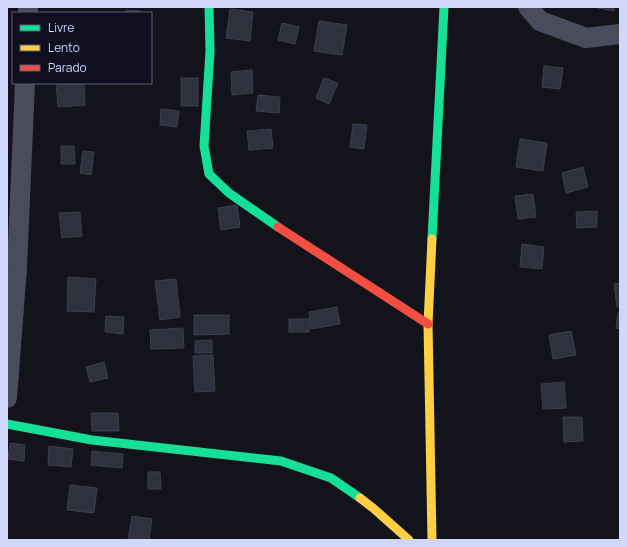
<svg xmlns="http://www.w3.org/2000/svg" width="627" height="547" font-family="Manrope,sans-serif">
  <style>
    .building { fill: #30313e; stroke: #3d3e4f }
    .lines { fill: none; stroke-linecap: round; stroke-linejoin: round }
    .street { stroke: #494c5c; stroke-width: 20 }
    .fast { stroke: #16e098; stroke-width: 9 }
    .slow { stroke: #ffcf43; stroke-width: 9 }
    .jam { stroke: #f24e42; stroke-width: 9 }
  </style>
  <rect width="100%" height="100%" fill="#13131c"/>
  <g class="building">
    <path d="M 598,7 L 614,7 L 614,11 L 598,8 Z"/>
    <path d="M 230,9 L 253,12 L 250,41 L 226,38 Z"/>
    <path d="M 126,10 L 140,11 L 140,13 L 126,13 Z"/>
    <path d="M 319,21 L 347,25 L 342,55 L 314,51 Z"/>
    <path d="M 282,23 L 299,27 L 295,44 L 278,40 Z"/>
    <path d="M 544,66 L 563,68 L 560,89 L 542,87 Z"/>
    <path d="M 252,70 L 253,93 L 232,95 L 231,72 Z"/>
    <rect x="181" y="78" width="17" height="28"/>
    <path d="M 324,78 L 338,83 L 329,104 L 316,98 Z"/>
    <path d="M 56,83 L 84,83 L 85,105 L 58,107 Z"/>
    <path d="M 258,95 L 280,97 L 279,113 L 256,111 Z"/>
    <path d="M 161,109 L 179,111 L 177,127 L 160,125 Z"/>
    <path d="M 353,124 L 367,125 L 364,149 L 350,147 Z"/>
    <path d="M 271,129 L 273,148 L 249,150 L 247,131 Z"/>
    <path d="M 520,139 L 547,143 L 543,171 L 516,167 Z"/>
    <path d="M 61,146 L 74,146 L 75,164 L 61,164 Z"/>
    <path d="M 83,151 L 94,152 L 91,175 L 80,173 Z"/>
    <path d="M 583,167 L 588,187 L 566,193 L 562,173 Z"/>
    <path d="M 533,194 L 536,217 L 518,219 L 515,196 Z"/>
    <path d="M 237,205 L 240,227 L 221,230 L 218,208 Z"/>
    <path d="M 597,211 L 597,227 L 577,228 L 576,212 Z"/>
    <path d="M 80,212 L 82,236 L 62,238 L 59,213 Z"/>
    <path d="M 522,244 L 544,247 L 542,269 L 520,267 Z"/>
    <path d="M 68,277 L 96,279 L 94,312 L 67,311 Z"/>
    <path d="M 176,279 L 180,317 L 160,320 L 155,281 Z"/>
    <path d="M 620,283 L 620,307 L 617,307 L 614,284 Z"/>
    <path d="M 337,307 L 340,324 L 311,329 L 309,312 Z"/>
    <path d="M 618,313 L 620,313 L 620,329 L 616,328 Z"/>
    <path d="M 194,315 L 229,315 L 229,334 L 194,335 Z"/>
    <path d="M 106,316 L 124,317 L 123,334 L 105,332 Z"/>
    <rect x="289" y="319" width="20" height="13"/>
    <path d="M 183,328 L 184,348 L 151,349 L 150,330 Z"/>
    <path d="M 571,331 L 576,355 L 553,359 L 549,335 Z"/>
    <path d="M 212,340 L 212,353 L 195,353 L 195,341 Z"/>
    <path d="M 213,355 L 215,391 L 195,392 L 193,356 Z"/>
    <path d="M 104,362 L 108,378 L 90,382 L 86,367 Z"/>
    <path d="M 564,382 L 566,408 L 543,409 L 541,384 Z"/>
    <path d="M 91,413 L 118,413 L 119,431 L 92,431 Z"/>
    <path d="M 563,417 L 582,417 L 583,441 L 564,442 Z"/>
    <path d="M 10,443 L 25,445 L 24,461 L 8,459 Z"/>
    <path d="M 49,446 L 73,449 L 71,467 L 48,465 Z"/>
    <path d="M 92,451 L 123,454 L 122,468 L 91,465 Z"/>
    <path d="M 148,472 L 160,472 L 161,489 L 148,489 Z"/>
    <path d="M 70,485 L 97,488 L 94,513 L 67,510 Z"/>
    <path d="M 132,516 L 152,519 L 149,540 L 128,540 Z"/>
  </g>
  <g class="lines">
    <g class="street">
      <path d="M 528,7 L 540,21 L 586,38 L 620,34"/>
      <path d="M 28,13 L 28,7"/>
      <path d="M 7,398 L 17,268 L 25,83"/>
    </g>
    <g class="fast">
      <path d="M 209,7 L 210,51 L 204,146 L 209,174 L 229,193 L 278,227"/>
      <path d="M 432,239 L 444,7"/>
      <path d="M 7,424 L 92,440 L 281,461 L 331,478 L 360,498"/>
    </g>
    <g class="slow">
      <path d="M 360,498 L 373,508 L 409,540"/>
      <path d="M 432,540 L 428,324 L 432,239"/>
    </g>
    <path class="jam" d="M 278,227 L 428,324"/>
  </g>
  <rect width="627" height="547" fill="none" stroke="#d1d6fb" stroke-width="16"/>
  <rect x="12" y="12" width="140" height="72" fill="#0f0f20" stroke="#5d5f78"/>
  <rect x="20" y="25" width="20" height="6" fill="#16e098" stroke="#5d5f78"/>
  <text x="48" y="32" font-size="12" fill="#d1d6fb">Livre</text>
  <rect x="20" y="45" width="20" height="6" fill="#ffcf43" stroke="#5d5f78"/>
  <text x="48" y="52" font-size="12" fill="#d1d6fb">Lento</text>
  <rect x="20" y="65" width="20" height="6" fill="#f24e42" stroke="#5d5f78"/>
  <text x="48" y="72" font-size="12" fill="#d1d6fb">Parado</text>
</svg>
